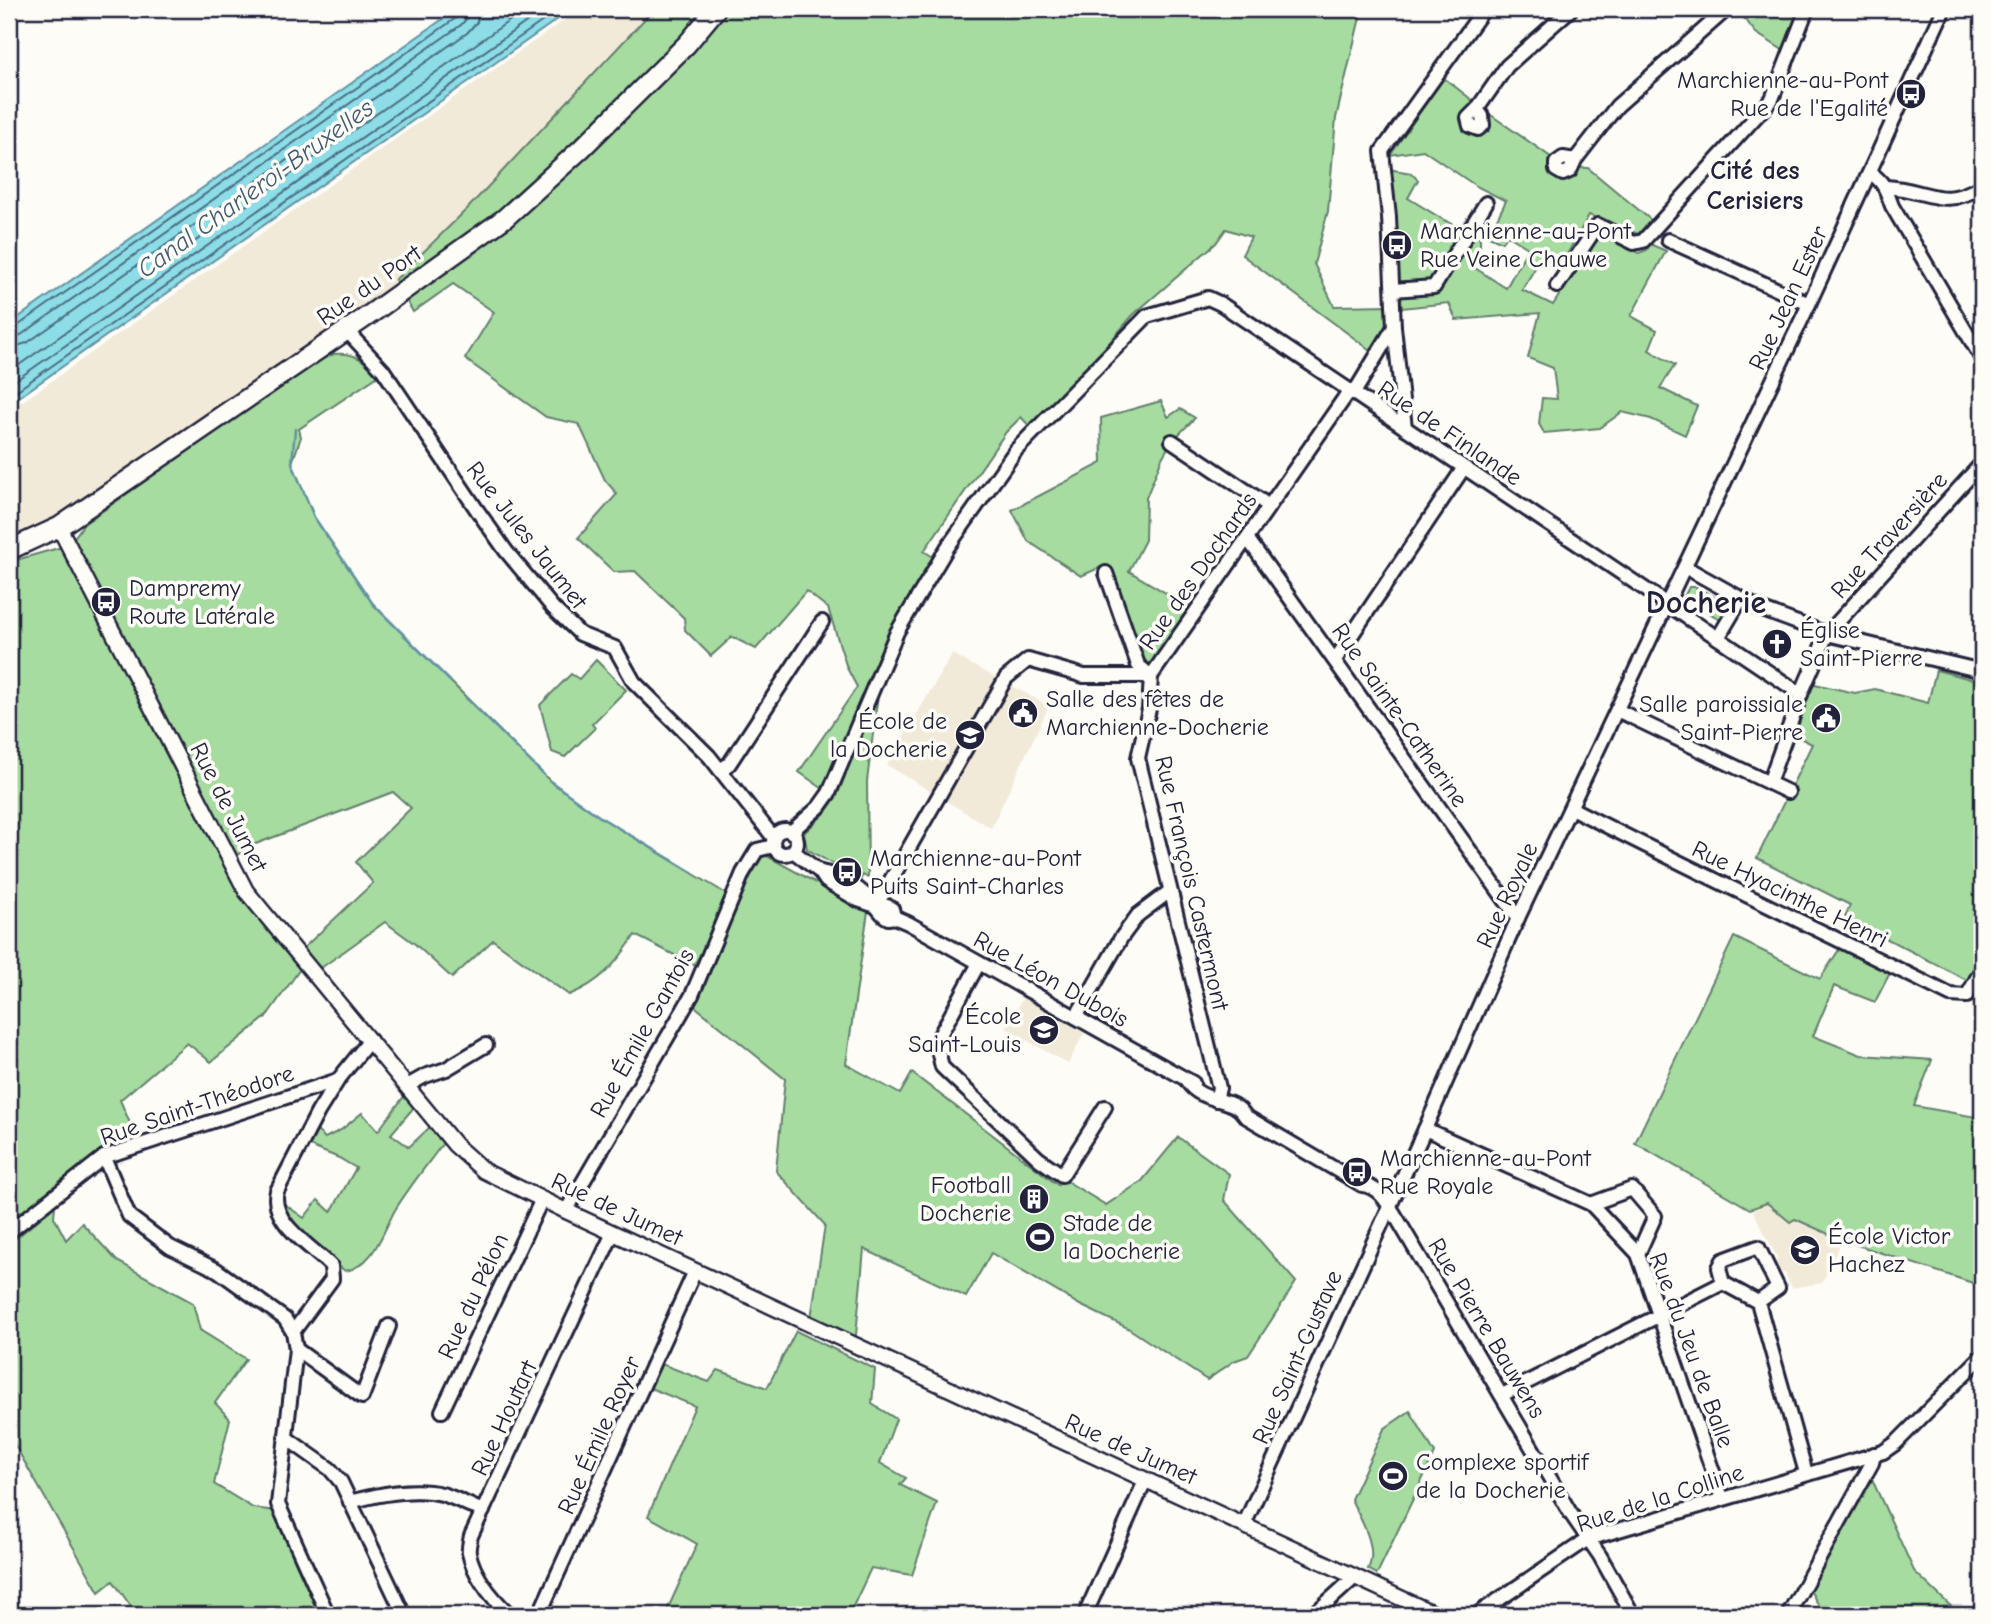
<svg xmlns="http://www.w3.org/2000/svg" width="1991" height="1624" font-family="'Comic Neue',sans-serif">
  <style>
    .built { fill: #f2ead8 }
    .green { fill: #a6dca0; stroke: #647f6e; stroke-width: 2 }
    .water { fill: #8cdde7; stroke: #6292a2; stroke-width: 2 }
    .lines { fill: none; stroke-linecap: round; stroke-linejoin: round }
    .shore { stroke: #4c6d80; stroke-width: 2 }
    .stream { stroke: #6292a2; stroke-width: 2.5 }
    .minor-casing { stroke: #22223b; stroke-width: 18 }
    .tertiary-casing { stroke: #22223b; stroke-width: 19 }
    .secondary-casing { stroke: #22223b; stroke-width: 23 }
    .minor { stroke: #fdfcf7; stroke-width: 12 }
    .tertiary { stroke: #fdfcf7; stroke-width: 14 }
    .secondary { stroke: #fdfcf7; stroke-width: 18 }
    .labels { text-anchor: middle; stroke-width: 7; stroke-linejoin: round; paint-order: stroke }
    .poi-label { font-size: 24px; fill: #22223b; stroke: #fdfcf7; text-anchor: start }
    .street-label { font-size: 24px; fill: #22223b; stroke: #fdfcf7 }
    .neighbourhood-label { font-size: 26px; font-weight: bold; fill: #22223b; stroke: #fdfcf7 }
    .water-label { font-size: 26px; font-style: italic; fill: #425a6f; stroke: #fdfcf7 }
    .district-label { font-size: 32px; font-weight: bold; fill: #22223b; stroke: #fdfcf7 }
  </style>
  <rect width="100%" height="100%" fill="#fdfcf7"/>
  <filter id="ink" filterUnits="userSpaceOnUse"><feTurbulence type="fractalNoise" baseFrequency=".0143" numOctaves="2"/><feDisplacementMap in="SourceGraphic" scale="14" xChannelSelector="R" yChannelSelector="G"/><feConvolveMatrix kernelMatrix="1 2 1 2 8 2 1 2 1" color-interpolation-filters="sRGB"/></filter>
  <g filter="url(#ink)">
    <g class="built">
      <path d="M 580,9 L 654,9 L 468,208 L 395,279 L 399,288 L 9,550 L 9,411 Z"/>
      <path d="M 952,654 L 1049,706 L 991,828 L 887,765 Z"/>
      <path d="M 1023,997 L 1084,1033 L 1068,1064 L 1006,1028 Z"/>
      <path d="M 1767,1203 L 1790,1222 L 1795,1219 L 1842,1240 L 1822,1283 L 1792,1288 L 1785,1273 L 1779,1272 L 1775,1264 L 1778,1259 L 1753,1211 Z"/>
    </g>
    <g class="green">
      <path d="M 654,9 L 1362,9 L 1336,118 L 1328,211 L 1314,264 L 1334,306 L 1390,305 L 1389,328 L 1370,350 L 1242,255 L 1251,237 L 1226,229 L 1216,243 L 1133,315 L 1034,431 L 1021,417 L 1006,432 L 924,551 L 939,561 L 911,604 L 829,793 L 799,772 L 857,687 L 847,668 L 828,608 L 806,591 L 756,649 L 732,637 L 711,656 L 685,630 L 684,618 L 635,571 L 614,572 L 578,538 L 617,494 L 605,480 L 579,424 L 546,417 L 465,359 L 494,312 L 453,284 L 413,312 L 395,280 L 468,208 Z"/>
      <path d="M 1737,9 L 1804,9 L 1789,54 L 1756,33 Z"/>
      <path d="M 1444,78 L 1491,115 L 1565,167 L 1588,168 L 1651,220 L 1638,234 L 1589,215 L 1559,269 L 1541,258 L 1522,290 L 1553,305 L 1600,231 L 1639,253 L 1647,250 L 1650,244 L 1666,251 L 1631,316 L 1657,330 L 1649,350 L 1675,365 L 1660,388 L 1697,406 L 1685,435 L 1651,419 L 1622,412 L 1600,428 L 1544,433 L 1539,424 L 1542,398 L 1557,399 L 1553,368 L 1528,358 L 1540,313 L 1456,320 L 1449,303 L 1402,308 L 1388,169 L 1411,173 L 1418,180 L 1408,198 L 1444,220 L 1480,237 L 1480,247 L 1469,264 L 1506,288 L 1528,248 L 1507,235 L 1502,242 L 1489,236 L 1492,231 L 1484,227 L 1487,223 L 1494,225 L 1506,201 L 1476,186 L 1423,150 L 1390,155 Z"/>
      <path d="M 334,354 C 354,352 366,360 378,376 L 299,429 L 301,437 L 292,463 L 314,517 L 373,604 L 550,781 L 600,817 L 725,893 L 728,910 L 694,965 L 635,935 C 617,963 600,983 569,995 L 493,940 L 452,978 L 415,944 L 385,922 L 314,973 L 298,953 L 373,883 L 356,862 L 411,808 L 393,792 L 253,845 L 231,859 L 239,876 L 300,969 L 266,1017 L 211,1062 L 187,1043 L 120,1100 L 139,1144 L 57,1194 L 9,1232 L 9,562 L 62,547 L 73,539 L 84,524 L 315,362 Z"/>
      <path d="M 1161,401 L 1168,417 L 1180,409 L 1195,418 L 1172,441 L 1162,458 L 1146,498 L 1145,540 L 1129,571 L 1196,611 L 1151,676 L 1138,665 L 1103,566 L 1081,576 L 1028,541 L 1012,510 L 1102,463 L 1101,418 Z"/>
      <path d="M 1689,587 L 1696,587 L 1726,603 L 1723,608 L 1730,612 L 1724,622 L 1684,597 Z"/>
      <path d="M 596,660 L 626,690 L 592,724 L 595,728 L 565,757 L 552,752 L 540,705 L 571,674 L 579,679 Z"/>
      <path d="M 1936,670 L 1982,682 L 1982,961 L 1972,983 L 1845,917 L 1850,905 L 1757,858 L 1812,744 L 1792,734 L 1810,683 L 1855,693 L 1875,689 L 1928,703 Z"/>
      <path d="M 879,686 L 867,781 L 868,878 L 863,875 L 860,880 L 807,849 L 804,833 L 825,813 L 837,796 Z"/>
      <path d="M 762,856 L 767,856 L 868,911 L 846,1064 L 900,1094 L 912,1073 L 1058,1185 L 1063,1179 L 1106,1205 L 1142,1181 L 1178,1137 L 1229,1174 L 1224,1200 L 1296,1282 L 1248,1356 L 1234,1361 L 1207,1380 L 1128,1328 L 1080,1305 L 991,1253 L 966,1297 L 864,1249 L 855,1346 L 810,1325 L 825,1225 L 776,1171 L 785,1079 L 692,1004 L 750,877 Z"/>
      <path d="M 1734,937 L 1820,979 L 1844,942 L 1893,967 L 1875,1002 L 1834,986 L 1813,1036 L 1861,1055 L 1932,1060 L 1914,1106 L 1982,1118 L 1982,1286 L 1842,1240 L 1795,1219 L 1790,1222 L 1767,1203 L 1750,1209 L 1635,1143 Z"/>
      <path d="M 405,1095 L 415,1106 L 391,1134 L 409,1147 L 431,1126 L 443,1143 C 427,1165 409,1187 395,1210 C 382,1233 374,1266 345,1271 L 291,1228 L 280,1201 L 304,1218 L 318,1200 L 331,1212 L 356,1168 L 339,1158 L 302,1143 L 316,1130 L 325,1138 L 341,1130 L 362,1113 L 378,1131 Z"/>
      <path d="M 55,1206 L 54,1217 L 66,1240 L 82,1223 L 117,1261 L 193,1303 L 200,1330 L 246,1359 L 215,1403 L 230,1419 L 214,1484 L 253,1508 L 276,1511 L 328,1615 L 137,1615 L 113,1581 L 99,1592 L 9,1435 L 9,1244 Z"/>
      <path d="M 796,1331 L 875,1369 L 872,1404 L 896,1419 L 880,1463 L 906,1478 L 900,1485 L 937,1503 L 912,1575 L 871,1568 L 849,1615 L 665,1615 L 697,1544 L 648,1516 L 695,1406 L 650,1388 L 659,1363 L 709,1382 L 718,1370 L 767,1388 Z"/>
      <path d="M 1410,1411 L 1435,1453 L 1377,1574 L 1368,1569 C 1379,1547 1360,1519 1351,1499 L 1384,1429 Z"/>
      <path d="M 1870,1475 L 1914,1571 L 1960,1615 L 1824,1615 L 1806,1583 Z"/>
    </g>
    <path class="water" d="M 457,9 L 572,9 L 9,404 L 9,324 Z"/>
    <g class="lines">
      <g class="shore">
        <path d="M 9,329 L 16,327 L 456,18 L 460,9"/>
        <path d="M 9,338 L 21,335 L 461,25 L 467,18 L 469,9"/>
        <path d="M 9,348 L 27,343 L 467,33 L 477,22 L 479,9"/>
        <path d="M 9,372 L 526,9"/>
        <path d="M 9,385 L 545,9"/>
        <path d="M 9,396 L 560,9"/>
      </g>
      <g class="stream">
        <path d="M 295,429 L 292,463 L 314,517 L 373,604 L 450,681"/>
        <path d="M 466,698 L 544,775"/>
        <path d="M 550,781 L 600,817 L 692,872"/>
      </g>
      <g class="minor-casing">
        <g id="minor">
          <path d="M 1477,109 L 1482,116 L 1483,125 L 1478,129 L 1470,126 L 1468,118 L 1477,109 L 1507,66 L 1571,9"/>
          <path d="M 1575,160 L 1563,158 L 1556,163 L 1556,170 L 1563,174 L 1570,171 L 1575,160 L 1617,106 L 1727,9"/>
          <path d="M 1870,173 C 1884,181 1887,192 1892,206 L 1982,359"/>
          <path d="M 1886,187 C 1929,189 1940,211 1982,186"/>
          <path d="M 1668,240 L 1809,304"/>
          <path d="M 1557,286 L 1598,225 L 1634,243 L 1643,241 L 1772,99 L 1807,9"/>
          <path d="M 1393,290 L 1434,287 L 1486,203"/>
          <path d="M 346,330 L 383,370 L 477,510 L 506,551 L 553,608 L 580,634 L 615,648 L 634,682 L 709,756 L 774,838"/>
          <path d="M 1354,393 L 1394,327"/>
          <path d="M 1405,428 L 1394,327 L 1389,217 L 1382,151 L 1484,9"/>
          <path d="M 1172,441 L 1269,506"/>
          <path d="M 1247,538 L 1518,918"/>
          <path d="M 1685,567 L 1760,609 L 1827,634 L 1982,671"/>
          <path d="M 1106,573 L 1138,665 L 1151,676 L 1149,709 L 1138,758 L 1219,1088 L 1216,1100"/>
          <path d="M 1718,638 L 1741,599"/>
          <path d="M 1335,660 L 1463,469"/>
          <path d="M 1617,710 L 1788,792"/>
          <path d="M 720,770 L 729,764 L 822,622"/>
          <path d="M 1769,783 L 1801,694 L 1827,634 L 1982,463"/>
          <path d="M 1571,808 C 1696,872 1824,932 1950,995 L 1967,996 L 1982,969"/>
          <circle cx="785" cy="842" r="12"/>
          <path d="M 791,832 L 819,807 L 829,793 L 897,632 L 947,548 L 1016,450 L 1147,316 L 1208,298 L 1221,304 L 1801,694"/>
          <path d="M 793,851 L 820,872 L 826,881 L 858,900 L 876,906 L 887,906 L 892,909 L 894,917"/>
          <path d="M 820,872 C 841,875 863,890 876,906 C 881,912 882,915 888,918 L 894,917 L 908,923 L 1193,1083"/>
          <path d="M 876,906 L 1006,678 L 1028,660 L 1084,676 L 1151,676 L 1350,390"/>
          <path d="M 979,963 L 940,1035 L 938,1050 L 942,1067 L 1039,1159 L 1062,1175 L 1105,1107"/>
          <path d="M 1076,1017 L 1121,938 L 1138,915 L 1170,891"/>
          <path d="M 1187,1081 C 1202,1105 1233,1095 1245,1116 L 1362,1185 C 1380,1186 1389,1206 1398,1220 L 1571,1514 L 1600,1556 L 1633,1615"/>
          <path d="M 407,1086 L 425,1076 L 446,1069 L 486,1045"/>
          <path d="M 1425,1129 L 1591,1204 L 1638,1254 L 1722,1498"/>
          <path d="M 104,1157 L 129,1216 L 170,1247 L 217,1270 L 285,1319 L 293,1332 L 296,1349 L 278,1504 L 328,1615"/>
          <path d="M 1591,1204 L 1632,1189 L 1655,1216 L 1638,1254"/>
          <path d="M 566,1211 L 692,995 L 743,873 L 757,850 L 774,846"/>
          <path d="M 9,1232 L 104,1157 L 338,1080 L 370,1040"/>
          <path d="M 1723,1283 L 1719,1268 L 1723,1260 L 1758,1247 L 1778,1288 L 1758,1302"/>
          <path d="M 293,1332 L 332,1279 L 331,1266 C 311,1246 269,1222 277,1191 L 318,1112 L 338,1080"/>
          <path d="M 296,1349 L 362,1397 L 389,1326"/>
          <path d="M 1502,1395 L 1723,1283 L 1758,1302 L 1806,1473"/>
          <path d="M 442,1411 L 542,1199"/>
          <path d="M 285,1437 L 330,1469 L 341,1482 L 404,1615"/>
          <path d="M 350,1502 C 379,1494 413,1487 442,1494 C 456,1498 470,1506 483,1511"/>
          <path d="M 1244,1525 L 1425,1129 L 1518,918 L 1809,304 L 1944,9"/>
          <path d="M 510,1615 C 493,1599 474,1577 469,1553 C 468,1548 470,1541 471,1536 L 613,1233"/>
          <path d="M 539,1615 L 695,1271"/>
          <path d="M 1085,1615 L 1145,1481"/>
          <path d="M 1313,1615 L 1354,1578"/>
          <path d="M 1476,1615 L 1588,1539 L 1883,1452 L 1896,1443 L 1982,1356"/>
          <path d="M 1788,1615 L 1872,1463 L 1874,1454"/>
        </g>
      </g>
      <g class="tertiary-casing">
        <path id="tertiary" d="M 59,527 L 246,891 L 455,1145 L 484,1171 L 566,1211 L 1437,1615"/>
      </g>
      <g class="secondary-casing">
        <path id="secondary" d="M 9,550 L 59,527 L 372,313 L 505,218 L 581,149 L 687,44 L 716,9"/>
      </g>
      <use href="#minor" class="minor"/>
      <use href="#tertiary" class="tertiary"/>
      <use href="#secondary" class="secondary"/>
    </g>
  </g>
  <defs>
    <g id="bus-disc" transform="scale(1.575)"><circle r="9.5" fill="#22223b" stroke="#fdfcf7"/><path d="M-5-6H5V4H4V6H2V4H-2V6H-4V4H-5ZM-3.5-4V0h7V-4ZM-3.5 1.2v1.5H-2V1.2ZM2 1.2v1.5H3.5V1.2Z" fill="#fff"/></g>
    <g id="church-disc" transform="scale(1.575)"><circle r="9.5" fill="#22223b" stroke="#fdfcf7"/><path d="M-1.2-6h2.4v3.5h3.3v2.4h-3.3V6h-2.4V-.1h-3.3v-2.4h3.3Z" fill="#fff"/></g>
    <g id="civic-disc" transform="scale(1.575)"><circle r="9.5" fill="#22223b" stroke="#fdfcf7"/><path d="M-.6-6.5H3V-4.5H.6V-3L4-1V1h2V6H-6V1h2V-1L-.6-3ZM-1.2 2.5V6h2.4V2.5Z" fill="#fff"/></g>
    <g id="school-disc" transform="scale(1.575)"><circle r="9.5" fill="#22223b" stroke="#fdfcf7"/><path d="M0-5L7-2L0 1L-7-2ZM-4 1L0 2.5L4 1V4Q0 6-4 4Z" fill="#fff"/></g>
    <g id="building-disc" transform="scale(1.575)"><circle r="9.5" fill="#22223b" stroke="#fdfcf7"/><path d="M-4-6H4V6H1V3H-1V6H-4ZM-2.5-4.3h1.7v1.8h-1.7ZM.8-4.3h1.7v1.8H.8ZM-2.5-1h1.7V.8h-1.7ZM.8-1h1.7V.8H.8Z" fill="#fff"/></g>
    <g id="stadium-disc" transform="scale(1.575)"><circle r="9.5" fill="#22223b" stroke="#fdfcf7"/><path d="M0-5a6.5 5 0 1 0 0 10a6.5 5 0 1 0 0-10ZM-3.5-1.8h7v3.6h-7Z" fill="#fff"/></g>
  </defs>
  <g fill-rule="evenodd">
    <use href="#bus-disc" x="1911" y="94"/>
    <use href="#bus-disc" x="1397" y="245"/>
    <use href="#bus-disc" x="106" y="602"/>
    <use href="#church-disc" x="1777" y="644"/>
    <use href="#civic-disc" x="1023" y="713"/>
    <use href="#civic-disc" x="1826" y="718"/>
    <use href="#school-disc" x="970" y="735"/>
    <use href="#bus-disc" x="847" y="872"/>
    <use href="#school-disc" x="1044" y="1030"/>
    <use href="#bus-disc" x="1357" y="1172"/>
    <use href="#building-disc" x="1034" y="1199"/>
    <use href="#stadium-disc" x="1040" y="1237"/>
    <use href="#school-disc" x="1805" y="1250"/>
    <use href="#stadium-disc" x="1393" y="1476"/>
  </g>
  <g class="labels">
    <g class="poi-label">
      <text x="1888" y="88" text-anchor="end">Marchienne-au-Pont<tspan x="1888" dy="28">Rue de l'Egalité</tspan></text>
      <text x="1420" y="239">Marchienne-au-Pont<tspan x="1420" dy="28">Rue Veine Chauwe</tspan></text>
      <text x="129" y="596">Dampremy<tspan x="129" dy="28">Route Latérale</tspan></text>
      <text x="1800" y="638">Église<tspan x="1800" dy="28">Saint-Pierre</tspan></text>
      <text x="1046" y="707">Salle des fêtes de<tspan x="1046" dy="28">Marchienne-Docherie</tspan></text>
      <text x="1803" y="712" text-anchor="end">Salle paroissiale<tspan x="1803" dy="28">Saint-Pierre</tspan></text>
      <text x="947" y="729" text-anchor="end">École de<tspan x="947" dy="28">la Docherie</tspan></text>
      <text x="870" y="866">Marchienne-au-Pont<tspan x="870" dy="28">Puits Saint-Charles</tspan></text>
      <text x="1021" y="1024" text-anchor="end">École<tspan x="1021" dy="28">Saint-Louis</tspan></text>
      <text x="1380" y="1166">Marchienne-au-Pont<tspan x="1380" dy="28">Rue Royale</tspan></text>
      <text x="1011" y="1193" text-anchor="end">Football<tspan x="1011" dy="28">Docherie</tspan></text>
      <text x="1063" y="1231">Stade de<tspan x="1063" dy="28">la Docherie</tspan></text>
      <text x="1828" y="1244">École Victor<tspan x="1828" dy="28">Hachez</tspan></text>
      <text x="1416" y="1470">Complexe sportif<tspan x="1416" dy="28">de la Docherie</tspan></text>
    </g>
    <g class="street-label">
      <text transform="translate(369 285) rotate(-35)" y="8">Rue du Port</text>
      <text transform="translate(1788 298) rotate(-65)" y="8">Rue Jean Ester</text>
      <text transform="translate(1450 433) rotate(34)" y="8">Rue de Finlande</text>
      <text transform="translate(527 535) rotate(52)" y="8">Rue Jules Jaumet</text>
      <text transform="translate(1889 535) rotate(-48)" y="8">Rue Traversière</text>
      <text transform="translate(1198 571) rotate(-55)" y="8">Rue des Dochards</text>
      <text transform="translate(1400 715) rotate(55)" y="8">Rue Sainte-Catherine</text>
      <text transform="translate(229 807) rotate(63)" y="8">Rue de Jumet</text>
      <text transform="translate(1192 883) rotate(77)" y="8">Rue François Castermont</text>
      <text transform="translate(1790 894) rotate(26)" y="8">Rue Hyacinthe Henri</text>
      <text transform="translate(1507 895) rotate(-65)" y="8">Rue Royale</text>
      <text transform="translate(1051 979) rotate(29)" y="8">Rue Léon Dubois</text>
      <text transform="translate(642 1033) rotate(-61)" y="8">Rue Émile Gantois</text>
      <text transform="translate(197 1105) rotate(-19)" y="8">Rue Saint-Théodore</text>
      <text transform="translate(617 1209) rotate(25)" y="8">Rue de Jumet</text>
      <text transform="translate(473 1296) rotate(-65)" y="8">Rue du Pélon</text>
      <text transform="translate(1487 1328) rotate(59)" y="8">Rue Pierre Bauwens</text>
      <text transform="translate(1692 1350) rotate(70)" y="8">Rue du Jeu de Balle</text>
      <text transform="translate(1297 1357) rotate(-66)" y="8">Rue Saint-Gustave</text>
      <text transform="translate(504 1418) rotate(-65)" y="8">Rue Houtart</text>
      <text transform="translate(599 1435) rotate(-66)" y="8">Rue Émile Royer</text>
      <text transform="translate(1131 1449) rotate(24)" y="8">Rue de Jumet</text>
      <text transform="translate(1660 1498) rotate(-18)" y="8">Rue de la Colline</text>
    </g>
    <g class="neighbourhood-label">
      <text x="1755" y="179">Cité des<tspan x="1755" dy="30">Cerisiers</tspan></text>
    </g>
    <g class="water-label">
      <text transform="translate(255 188) rotate(-36)" y="9">Canal Charleroi-Bruxelles</text>
    </g>
    <g class="district-label">
      <text x="1706" y="613">Docherie</text>
    </g>
  </g>
  <rect width="1991" height="1624" fill="none" stroke="#fdfcf7" stroke-width="35"/>
  <rect x="18" y="18" width="1956" height="1589" fill="none" stroke="#22223b" stroke-width="2.5" filter="url(#ink)"/>
</svg>
